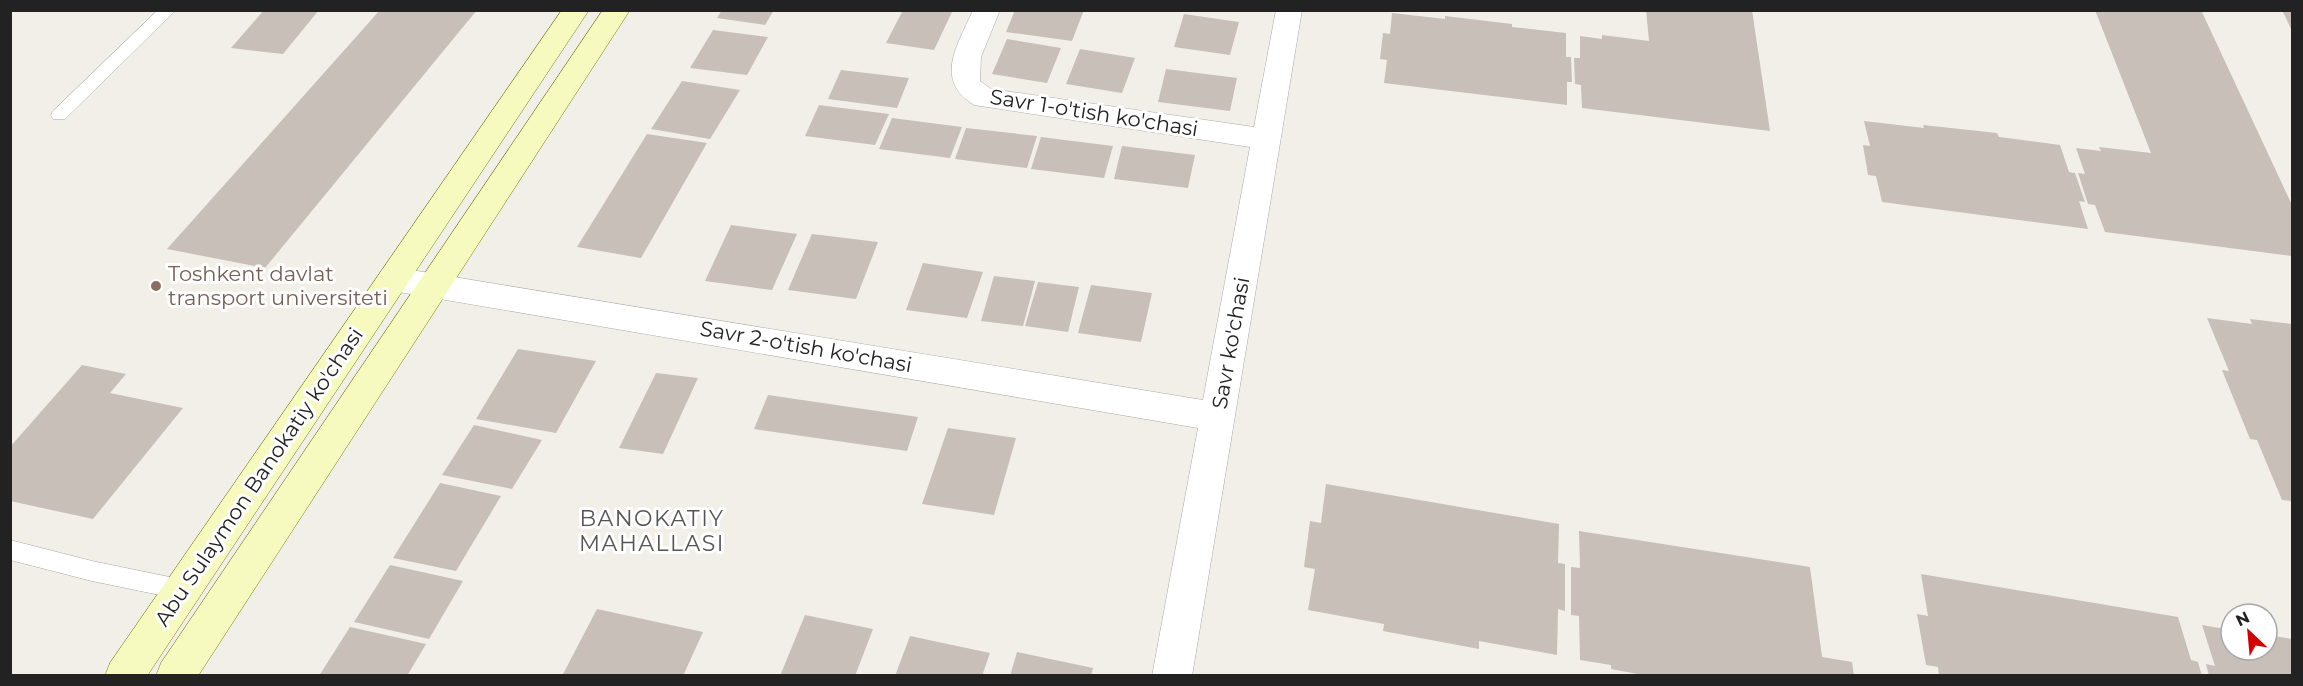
<svg xmlns="http://www.w3.org/2000/svg" width="2303" height="686" font-family="Montserrat,sans-serif">
  <style>
    .building { fill: #c7bfb8 }
    .lines { fill: none; stroke-linecap: round; stroke-linejoin: round }
    .lane-casing { stroke: #a9a9a9; stroke-width: 1 }
    .street-casing { stroke: #a9a9a9; stroke-width: 1 }
    .secondary-casing { stroke: #707d05; stroke-width: 1 }
    .lane { fill: #fff; fill-rule: evenodd }
    .street { fill: #fff; fill-rule: evenodd }
    .secondary { fill: #f7fabf; fill-rule: evenodd }
    .education-dot { fill: #8d6e63; stroke: #fff; stroke-width: 2 }
    .labels { text-anchor: middle; stroke-width: 6; stroke-linejoin: round; paint-order: stroke }
    .street-label { font-size: 21px; fill: #222; stroke: #fff }
    .education-label { font-size: 21px; fill: #785e54; stroke: #fff; text-anchor: start }
    .neighbourhood-label { font-size: 22px; letter-spacing: 1.5px; fill: #555; stroke: #fff }
  </style>
  <rect width="100%" height="100%" fill="#f2efe9"/>
  <g class="building">
    <path d="M 264,10 L 319,10 L 283,54 L 231,48 Z"/>
    <path d="M 380,10 L 477,10 L 265,268 L 167,249 Z"/>
    <path d="M 722,10 L 774,10 L 765,25 L 717,18 Z"/>
    <path d="M 903,10 L 952,12 L 934,50 L 886,43 Z"/>
    <path d="M 1015,10 L 1084,10 L 1072,41 L 1006,32 Z"/>
    <path d="M 1646,10 L 1752,10 L 1770,131 L 1582,108 L 1581,85 L 1575,84 L 1574,58 L 1580,58 L 1580,36 L 1602,39 L 1602,35 L 1649,41 Z"/>
    <path d="M 2095,10 L 2201,10 L 2292,205 L 2292,256 L 2105,232 L 2095,205 L 2088,204 L 2078,173 L 2085,174 L 2076,148 L 2101,151 L 2099,147 L 2151,153 Z"/>
    <path d="M 2282,10 L 2292,10 L 2292,31 Z"/>
    <path d="M 1392,13 L 1445,19 L 1445,16 L 1512,24 L 1512,27 L 1566,33 L 1566,57 L 1571,57 L 1572,82 L 1567,82 L 1567,105 L 1384,83 L 1387,60 L 1380,59 L 1383,33 L 1390,34 Z"/>
    <path d="M 1184,14 L 1239,22 L 1230,55 L 1174,47 Z"/>
    <path d="M 713,30 L 768,37 L 747,75 L 690,68 Z"/>
    <path d="M 1007,39 L 1061,48 L 1047,83 L 992,74 Z"/>
    <path d="M 1080,49 L 1135,58 L 1122,93 L 1066,84 Z"/>
    <path d="M 1166,69 L 1237,78 L 1230,111 L 1158,102 Z"/>
    <path d="M 841,70 L 909,78 L 897,108 L 828,99 Z"/>
    <path d="M 682,81 L 740,90 L 710,139 L 651,129 Z"/>
    <path d="M 819,105 L 889,114 L 875,145 L 805,136 Z"/>
    <path d="M 892,118 L 962,127 L 950,158 L 879,149 Z"/>
    <path d="M 1864,121 L 1924,128 L 1923,125 L 1997,133 L 1999,137 L 2060,145 L 2069,172 L 2075,173 L 2085,202 L 2079,201 L 2088,229 L 1882,202 L 1876,176 L 1868,175 L 1863,145 L 1870,146 Z"/>
    <path d="M 966,128 L 1037,136 L 1027,168 L 955,159 Z"/>
    <path d="M 647,134 L 707,143 L 641,258 L 577,247 Z"/>
    <path d="M 1041,137 L 1113,146 L 1104,178 L 1031,169 Z"/>
    <path d="M 1122,146 L 1195,155 L 1188,188 L 1114,179 Z"/>
    <path d="M 731,225 L 797,234 L 772,290 L 705,281 Z"/>
    <path d="M 812,234 L 878,242 L 856,299 L 788,290 Z"/>
    <path d="M 923,263 L 983,272 L 967,318 L 906,310 Z"/>
    <path d="M 994,276 L 1035,281 L 1023,326 L 981,321 Z"/>
    <path d="M 1038,282 L 1079,287 L 1068,332 L 1025,326 Z"/>
    <path d="M 1091,285 L 1152,293 L 1141,342 L 1078,333 Z"/>
    <path d="M 2207,318 L 2252,324 L 2250,319 L 2292,324 L 2292,501 L 2282,500 L 2257,440 L 2250,439 L 2222,370 L 2229,371 Z"/>
    <path d="M 518,349 L 596,361 L 556,433 L 476,419 Z"/>
    <path d="M 82,365 L 126,374 L 110,393 L 183,408 L 93,519 L 10,501 L 10,447 Z"/>
    <path d="M 656,373 L 698,378 L 663,454 L 619,448 Z"/>
    <path d="M 768,395 L 918,417 L 907,451 L 754,429 Z"/>
    <path d="M 474,425 L 542,440 L 512,489 L 442,475 Z"/>
    <path d="M 948,428 L 1016,438 L 994,515 L 922,504 Z"/>
    <path d="M 440,483 L 501,496 L 456,571 L 393,558 Z"/>
    <path d="M 1326,484 L 1559,524 L 1558,563 L 1565,564 L 1565,611 L 1558,609 L 1557,655 L 1479,641 L 1479,649 L 1383,631 L 1384,624 L 1308,610 L 1315,569 L 1304,567 L 1310,521 L 1321,523 Z"/>
    <path d="M 1579,531 L 1810,567 L 1822,657 L 1852,662 L 1854,676 L 1648,676 L 1611,669 L 1611,665 L 1580,660 L 1579,616 L 1571,615 L 1571,567 L 1580,568 Z"/>
    <path d="M 390,565 L 463,581 L 429,639 L 354,622 Z"/>
    <path d="M 1921,574 L 2178,617 L 2191,660 L 2198,662 L 2202,676 L 1939,676 L 1938,667 L 1926,665 L 1917,614 L 1928,616 Z"/>
    <path d="M 597,609 L 703,632 L 683,676 L 562,676 Z"/>
    <path d="M 805,615 L 873,629 L 855,676 L 780,676 Z"/>
    <path d="M 2202,625 L 2231,630 L 2231,650 L 2267,650 L 2267,635 L 2292,639 L 2292,676 L 2209,676 L 2206,664 L 2215,666 Z"/>
    <path d="M 350,627 L 426,644 L 407,676 L 319,676 Z"/>
    <path d="M 910,636 L 990,653 L 982,676 L 895,676 Z"/>
    <path d="M 1017,652 L 1093,668 L 1091,676 L 1010,676 Z"/>
  </g>
  <g class="lines">
    <g class="lane-casing">
      <g id="lane">
        <path d="M 158,10 L 176,10 L 65,119 L 53,119 L 51,115 L 53,111 Z"/>
        <path d="M 10,540 L 92,561 L 184,580 L 192,583 L 195,590 L 192,597 L 184,600 L 92,581 L 10,560 Z"/>
      </g>
    </g>
    <g class="street-casing">
      <path id="street" d="M 973,10 L 1000,10 L 981,57 L 980,81 L 991,89 L 1254,127 L 1276,10 L 1302,10 L 1192,676 L 1152,676 L 1198,428 L 393,291 L 382,288 L 377,279 L 382,270 L 393,267 L 1203,400 L 1250,147 L 974,105 C 933,79 958,45 973,10 Z"/>
    </g>
    <g class="secondary-casing">
      <g id="secondary">
        <path d="M 562,10 L 589,10 L 147,676 L 105,676 L 110,663 Z"/>
        <path d="M 603,10 L 630,10 L 198,676 L 156,676 L 161,663 Z"/>
      </g>
    </g>
    <use href="#lane" class="lane"/>
    <use href="#street" class="street"/>
    <use href="#secondary" class="secondary"/>
  </g>
  <circle class="education-dot" cx="156" cy="286" r="6"/>
  <g class="labels">
    <g class="street-label">
      <text transform="translate(1094 113) rotate(9)" y="7">Savr 1-o'tish ko'chasi</text>
      <text transform="translate(1231 343) rotate(-80)" y="7">Savr ko'chasi</text>
      <text transform="translate(806 347) rotate(10)" y="7">Savr 2-o'tish ko'chasi</text>
      <text transform="translate(259 477) rotate(-56)" y="7">Abu Sulaymon Banokatiy ko'chasi</text>
    </g>
    <g class="education-label">
      <text x="168" y="281">Toshkent davlat<tspan x="168" dy="24">transport universiteti</tspan></text>
    </g>
    <g class="neighbourhood-label">
      <text x="652" y="526">BANOKATIY<tspan x="652" dy="25">MAHALLASI</tspan></text>
    </g>
  </g>
  <rect width="2303" height="686" fill="none" stroke="#222222" stroke-width="24"/>
  <g transform="translate(2249 632) rotate(334)"><circle r="28" fill="#ffffff" stroke="#a7a7a7" stroke-width="1.5"/>
  <path d="M0-4.5L10 22L0 15L-10 22Z" fill="#d40000"/>
  <text y="-9" font-size="16" font-weight="bold" text-anchor="middle" fill="#222222">N</text>
  </g>
</svg>
